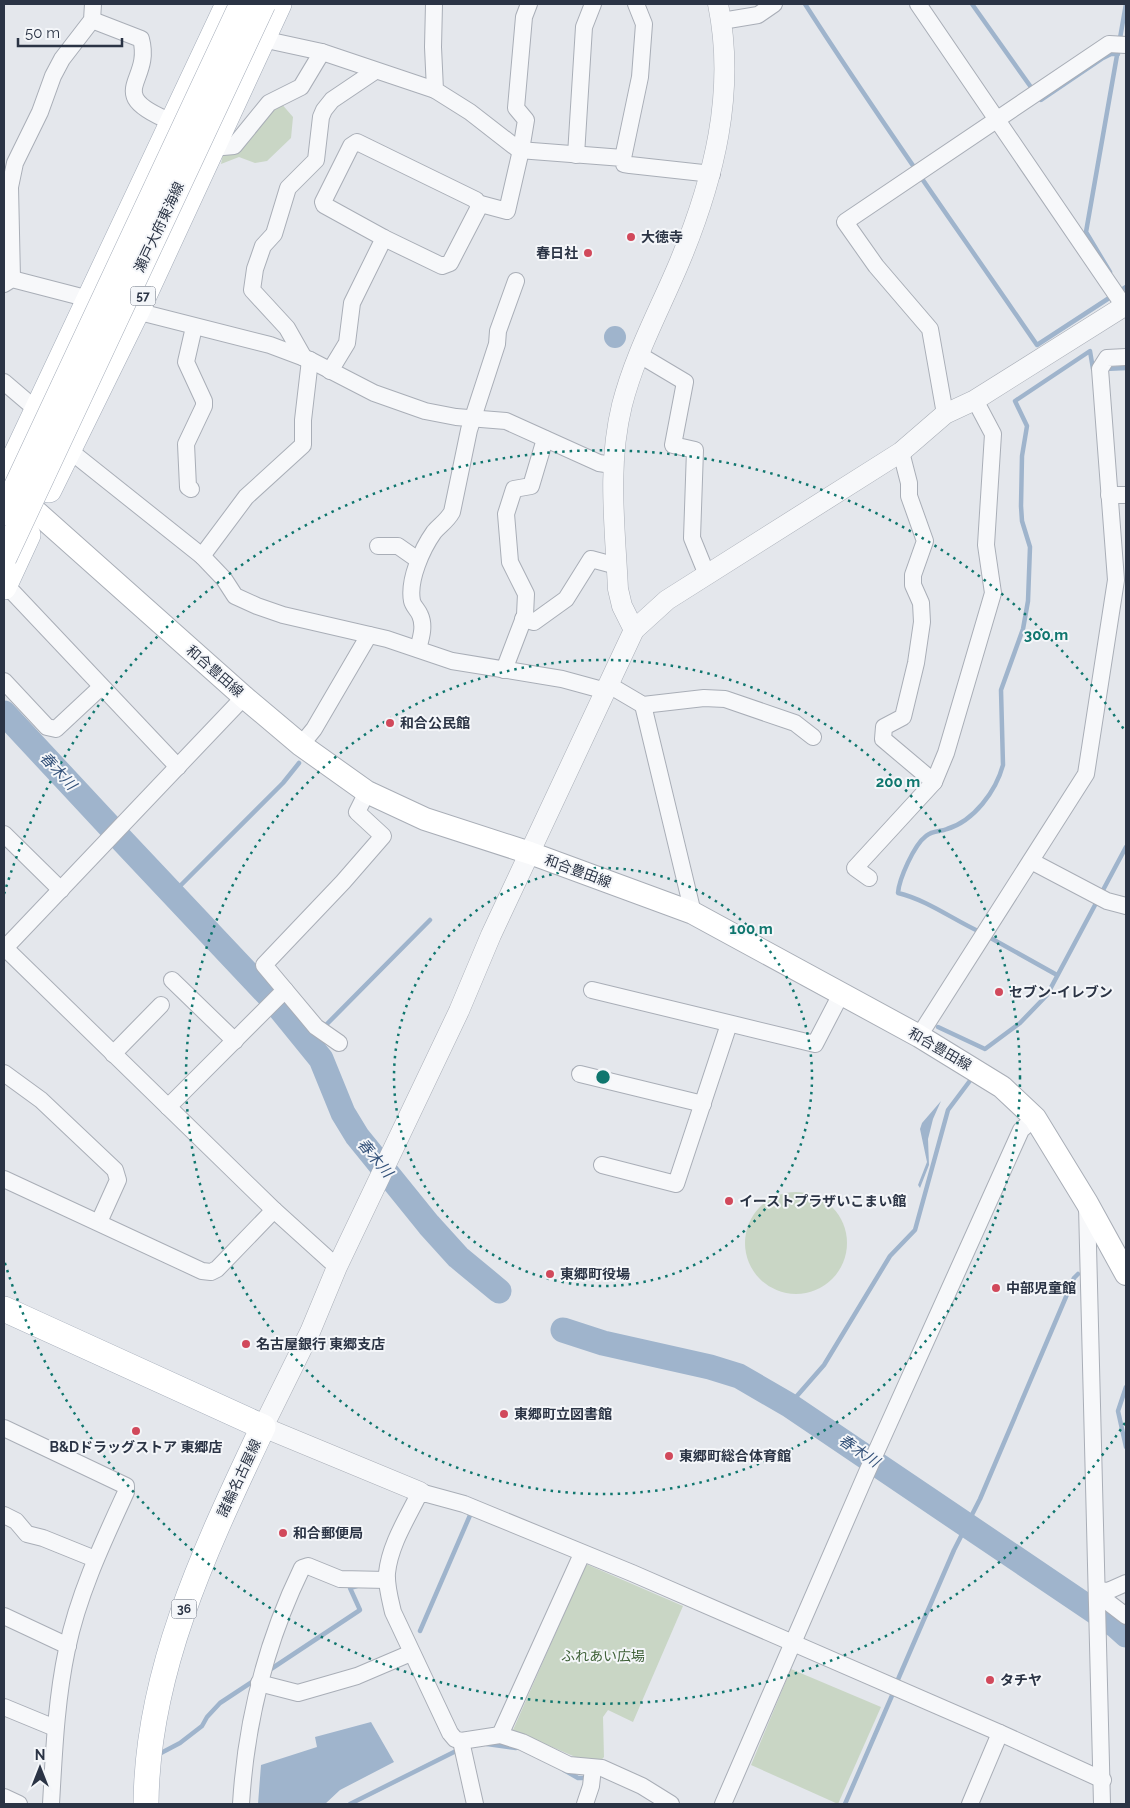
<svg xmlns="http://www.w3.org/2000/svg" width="1130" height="1808" font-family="Raleway,'Noto Sans JP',sans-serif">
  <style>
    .green { fill: #c9d6c5 }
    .water { fill: #9fb4cc }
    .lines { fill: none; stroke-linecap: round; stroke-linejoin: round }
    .stream { stroke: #9fb4cc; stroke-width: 4.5 }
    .river { stroke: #9fb4cc; stroke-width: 25 }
    .minor-casing { stroke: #a9aeb7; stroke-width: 18 }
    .tertiary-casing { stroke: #a9aeb7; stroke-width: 21 }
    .secondary-casing { stroke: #a9aeb7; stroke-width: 24 }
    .primary-casing { stroke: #a3abb8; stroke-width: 26 }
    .minor { stroke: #f7f8fa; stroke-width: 16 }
    .tertiary { stroke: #f7f8fa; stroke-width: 20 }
    .secondary { stroke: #fff; stroke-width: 22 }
    .primary { stroke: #fff; stroke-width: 25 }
    .primary-bridge-casing { stroke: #a3abb8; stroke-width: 26; stroke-linecap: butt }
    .primary-bridge { stroke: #fff; stroke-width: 25 }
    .ring { fill: none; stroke: #0f766e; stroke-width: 2.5; stroke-dasharray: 2.5 5 }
    .poi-dot { fill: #d1495b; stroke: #f4f6f9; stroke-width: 2 }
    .labels { text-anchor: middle; stroke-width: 4; stroke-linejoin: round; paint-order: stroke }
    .shield { fill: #f4f6f9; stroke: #676e7b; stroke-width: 1 }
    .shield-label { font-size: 12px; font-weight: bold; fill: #2b3445 }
    .street-label { font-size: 14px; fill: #2b3445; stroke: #f4f6f9 }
    .poi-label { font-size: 14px; font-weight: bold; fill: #2b3445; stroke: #f4f6f9; text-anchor: start }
    .park-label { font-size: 14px; fill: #3f6138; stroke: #f4f6f9 }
    .water-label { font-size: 15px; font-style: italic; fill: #34527a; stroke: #f4f6f9 }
    .centre { fill: #0f766e; stroke: #f4f6f9; stroke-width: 2.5 }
    .ring-label { font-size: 15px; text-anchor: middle; font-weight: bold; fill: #0f766e; stroke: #f4f6f9; stroke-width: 4; stroke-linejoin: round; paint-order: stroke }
  </style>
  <rect width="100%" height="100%" fill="#e4e7ec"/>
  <g class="green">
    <path d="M 280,102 L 293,117 L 291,138 L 267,161 L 255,163 L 239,157 L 221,164 L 223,154 Z"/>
    <circle cx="796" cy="1243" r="51"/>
    <path d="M 586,1564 L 683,1606 L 633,1722 L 608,1710 L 603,1717 L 604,1757 L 596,1766 L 513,1730 Z"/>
    <path d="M 791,1669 L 881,1707 L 838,1804 L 751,1765 Z"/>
  </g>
  <g class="water">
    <circle cx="615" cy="337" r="11"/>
    <path d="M 941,1101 L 933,1119 L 928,1139 L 929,1165 L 920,1188 L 918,1185 L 927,1162 L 920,1129 L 922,1123 Z"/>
    <path d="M 371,1722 L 394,1762 L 340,1790 L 325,1804 L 258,1804 L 261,1765 L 317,1747 L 315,1737 Z"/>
  </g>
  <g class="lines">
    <g class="stream">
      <path d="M 805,4 C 879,120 959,231 1037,345 L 1126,287"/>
      <path d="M 972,4 L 1033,90"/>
      <path d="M 1038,96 L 1041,100 L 1103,58 L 1111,54 L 1118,54"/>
      <path d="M 1110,272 L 1086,232 L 1126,4"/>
      <path d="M 1105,369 L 1126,368"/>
      <path d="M 173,893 L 283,783 L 299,763"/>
      <path d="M 980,932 C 952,919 927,900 898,893 C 899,879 914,845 926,836 C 933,830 940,832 947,829 C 974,821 996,791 1003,765 L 1001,690 L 1023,629 L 1028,601 L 1030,547 L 1022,521 L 1021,506 L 1022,456 L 1027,426 L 1015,401 L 1090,351 L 1093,369 L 1095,369"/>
      <path d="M 987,936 L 1057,975"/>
      <path d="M 324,1027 L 430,920"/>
      <path d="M 938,1027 L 985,1049 L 1020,1023 L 1047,995 L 1126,847"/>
      <path d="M 304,1038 L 315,1032"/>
      <path d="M 1126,1387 L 1118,1411 L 1126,1447"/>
      <path d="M 789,1405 L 824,1365 L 890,1256 L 915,1230 L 948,1110 L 969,1082"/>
      <path d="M 420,1631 L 471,1513"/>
      <path d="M 268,1671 L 360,1610 L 350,1588 L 357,1586"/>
      <path d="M 896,1684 L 954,1550 L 980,1499 L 1074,1278 L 1078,1274"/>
      <path d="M 487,1744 L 516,1748"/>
      <path d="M 161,1753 L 180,1743 L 202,1726 L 207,1717 L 220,1703 L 255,1680"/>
      <path d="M 564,1770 L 578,1778 L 588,1778"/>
      <path d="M 350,1804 L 456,1751"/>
      <path d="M 845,1804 L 894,1691"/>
    </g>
    <g class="river">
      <path d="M 4,713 L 112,829"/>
      <path d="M 120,838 L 269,996"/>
      <path d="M 277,1005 L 321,1059 L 343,1113 L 357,1136 L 429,1225 L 458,1257 L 499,1291"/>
      <path d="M 563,1330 L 603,1343 L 710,1367 L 739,1376 L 789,1405 L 1116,1626 L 1126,1635"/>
    </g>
    <g class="minor-casing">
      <g id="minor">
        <path d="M 434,4 L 433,47 L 435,90 L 470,112 L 519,150 L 623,158 L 624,164 L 630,165 L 712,174"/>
        <path d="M 918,4 L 1124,306"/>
        <path d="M 92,20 L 141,39 C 153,83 101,93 172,122"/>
        <path d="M 722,21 L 758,15 L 774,4"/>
        <path d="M 262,39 L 322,52"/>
        <path d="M 357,142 L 476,200 L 479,207 L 450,263 L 442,266 L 384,238 L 324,205 L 323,202 L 351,146 Z"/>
        <path d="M 213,143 L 223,147 L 234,146 L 269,103 L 301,87 L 322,52 L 435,90"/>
        <path d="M 576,155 L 584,27 L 593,4"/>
        <path d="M 623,158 L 640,77 L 644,24 L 636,4"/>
        <path d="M 477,203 L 507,211 L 521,150 L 526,120 L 516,108 L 524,17 L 529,4"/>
        <path d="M 12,279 L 10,187 L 15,163 L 40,112 L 53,76 L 62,59 L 92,20 L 93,4"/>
        <path d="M 4,284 L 12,279 L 97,301"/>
        <path d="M 128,309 L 270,345 L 310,360 L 374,393 L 425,411 L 456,417 L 506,421 L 599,463 L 612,465"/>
        <path d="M 638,354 L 685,382 L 673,445 L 695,450 L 692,538 L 707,575"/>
        <path d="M 304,358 L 287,328 L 252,290 L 255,269 L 263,246 L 274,234 L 288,188 L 316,160 L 321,117 L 324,110 L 332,100 L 375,71"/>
        <path d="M 330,371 L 347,343 L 352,303 L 384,238"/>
        <path d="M 4,382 L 38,411"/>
        <path d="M 945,414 L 930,329 L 876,266 L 845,222 L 1109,44 L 1126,45"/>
        <path d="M 69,450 L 202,556 L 224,579 L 235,596 L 257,606 L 283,615 L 387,639 L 452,661 L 562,679 L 606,691"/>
        <path d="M 901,452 L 909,483 L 909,496 L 925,541 L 913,575 L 913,585 L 921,603 L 922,622 L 916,663 L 903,717 L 884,727 L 883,739 L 934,782 L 946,753 L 993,593 L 986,545 L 993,434 L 975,400"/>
        <path d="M 191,489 L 188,487 L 186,444 L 204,406 L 204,401 L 186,362 L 194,327"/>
        <path d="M 1109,495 L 1126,495"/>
        <path d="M 378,546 L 398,546 L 418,560"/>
        <path d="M 202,556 L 246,497 L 303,445 L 303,420 L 310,360"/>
        <path d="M 5,584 L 178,767"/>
        <path d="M 523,619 L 534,622 L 566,599 L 591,559 L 617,566"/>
        <path d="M 418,649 C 421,638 425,626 420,615 C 418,610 413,606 412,601 C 408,580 422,549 434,532 C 440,525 447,521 452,512 L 469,430 L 497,344 L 498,331 L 516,281"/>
        <path d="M 504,670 L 525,615 L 526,594 L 510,562 L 506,514 L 514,489 L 531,486 L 545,439"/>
        <path d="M 4,681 L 47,727 L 56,729 L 101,687"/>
        <path d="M 609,685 L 643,705 L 704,698 L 725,699 L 795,723 L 813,737"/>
        <path d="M 643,705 L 693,913"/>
        <path d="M 301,745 L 314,729 L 369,635"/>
        <path d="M 4,834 L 61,890"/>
        <path d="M 1031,861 L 1107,901 L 1126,906"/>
        <path d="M 869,878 L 855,868 L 934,782"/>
        <path d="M 4,947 L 274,1210 L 337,1267"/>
        <path d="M 5,948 L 244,697"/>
        <path d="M 172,980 L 235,1041"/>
        <path d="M 285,990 L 316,1027 L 339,1043"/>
        <path d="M 592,990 L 815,1044 L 841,994"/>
        <path d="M 919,1036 L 1086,774 L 1116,580 L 1100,369 L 1107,358 L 1126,357"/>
        <path d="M 113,1054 L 161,1005"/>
        <path d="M 4,1073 L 41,1100 L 115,1170 L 118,1180 L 99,1222"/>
        <path d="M 580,1074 L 703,1104"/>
        <path d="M 168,1107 L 285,990 L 264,965 L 343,882 L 383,836 L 357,812 L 367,792"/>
        <path d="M 602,1165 L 676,1184 L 729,1024"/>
        <path d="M 4,1179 L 202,1271 L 211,1272 L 217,1269 L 274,1210"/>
        <path d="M 1087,1206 L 1102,1804"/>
        <path d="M 4,1428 L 126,1486 L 126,1492 C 103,1542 78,1595 67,1649 C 56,1701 54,1752 51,1804"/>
        <path d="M 4,1515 L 16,1521 L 27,1534 L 43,1538 L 95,1559"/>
        <path d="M 1097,1590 L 1108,1591 L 1126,1583"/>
        <path d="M 1109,1603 L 1126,1616"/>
        <path d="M 4,1616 L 68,1646"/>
        <path d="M 259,1683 L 298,1693 L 357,1676 L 411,1653"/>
        <path d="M 4,1707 L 55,1728"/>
        <path d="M 500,1735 L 582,1554"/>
        <path d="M 461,1741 L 475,1804"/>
        <path d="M 4,1797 L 19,1804"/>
        <path d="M 241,1804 C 246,1722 266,1642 302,1568 L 308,1566 L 340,1579 L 387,1580"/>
        <path d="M 585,1804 L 591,1786 L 593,1768"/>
        <path d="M 671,1804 L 642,1786 L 602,1768 L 569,1765 L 522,1742 L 500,1735 L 461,1741 L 455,1739 L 450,1733 L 393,1612 C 390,1599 386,1585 387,1573 C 390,1544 408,1517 420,1492 L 464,1504 L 632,1573 L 1000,1733 L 1103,1780"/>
        <path d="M 723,1804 L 867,1472 L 1021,1130 L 1035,1118"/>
        <path d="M 970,1804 L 1000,1733"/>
      </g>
    </g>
    <g class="tertiary-casing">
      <g id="tertiary">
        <path d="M 634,630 L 622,606 L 618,589 C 615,527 607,466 622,405 C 635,354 660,309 680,261 C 714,179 736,92 718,4"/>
        <path d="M 420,1492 L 263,1427 L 310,1332 L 337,1267 L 459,1011 L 491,935 L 634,630 L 667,600 L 901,452 L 945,414 L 975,400 L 1126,305"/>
      </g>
    </g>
    <g class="secondary-casing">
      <path id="secondary" d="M 15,493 L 244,697 L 301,745 L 367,792 L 425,819 L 530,853 L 693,913 L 919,1036 L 1002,1087 L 1035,1118 L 1087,1203 L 1126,1274"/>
    </g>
    <g class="primary-casing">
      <g id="primary">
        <path d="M 4,480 L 228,4"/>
        <path d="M 49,490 L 137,311 L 279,4"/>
        <path d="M 4,587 L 28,535"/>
        <path d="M 4,1309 L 263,1427 C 207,1546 147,1669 146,1804"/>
      </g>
    </g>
    <use href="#minor" class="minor"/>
    <use href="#tertiary" class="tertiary"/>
    <use href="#secondary" class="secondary"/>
    <use href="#primary" class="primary"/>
    <g class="primary-bridge-casing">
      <g id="primary-bridge">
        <path d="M 4,513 L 242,4"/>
        <path d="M 4,558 L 263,4"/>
      </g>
    </g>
    <use href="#primary-bridge" class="primary-bridge"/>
  </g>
  <g class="ring">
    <circle cx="603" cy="1077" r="209"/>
    <circle cx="603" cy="1077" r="417"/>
    <path d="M1125 1423A626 626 0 0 1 4 1260M4 894A626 626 0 0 1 1125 731"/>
  </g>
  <g class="poi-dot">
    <circle cx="631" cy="237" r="5"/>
    <circle cx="588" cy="253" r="5"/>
    <circle cx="390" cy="723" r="5"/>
    <circle cx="999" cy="992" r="5"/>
    <circle cx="729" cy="1201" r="5"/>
    <circle cx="550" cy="1274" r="5"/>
    <circle cx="996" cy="1288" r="5"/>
    <circle cx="246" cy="1344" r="5"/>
    <circle cx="504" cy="1414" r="5"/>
    <circle cx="136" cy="1431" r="5"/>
    <circle cx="669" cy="1456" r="5"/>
    <circle cx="283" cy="1533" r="5"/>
    <circle cx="990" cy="1680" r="5"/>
  </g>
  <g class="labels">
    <g class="shield">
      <rect x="130.5" y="286.5" width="25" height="19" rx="4"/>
      <rect x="171.5" y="1599.5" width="25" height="19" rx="4"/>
    </g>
    <g class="shield-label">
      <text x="143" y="300">57</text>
      <text x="184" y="1613">36</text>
    </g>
    <g class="street-label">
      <text transform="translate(159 227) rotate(-65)" y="5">瀬戸大府東海線</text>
      <text transform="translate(215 671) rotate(41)" y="5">和合豊田線</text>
      <text transform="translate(578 871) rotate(20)" y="5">和合豊田線</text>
      <text transform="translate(940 1049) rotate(30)" y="5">和合豊田線</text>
      <text transform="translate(239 1478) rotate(-65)" y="5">諸輪名古屋線</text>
    </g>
    <g class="poi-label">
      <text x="641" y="242">大徳寺</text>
      <text x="578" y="258" text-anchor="end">春日社</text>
      <text x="400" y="728">和合公民館</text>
      <text x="1009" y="997">セブン-イレブン</text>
      <text x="739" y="1206">イーストプラザいこまい館</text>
      <text x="560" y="1279">東郷町役場</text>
      <text x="1006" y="1293">中部児童館</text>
      <text x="256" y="1349">名古屋銀行 東郷支店</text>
      <text x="514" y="1419">東郷町立図書館</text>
      <text x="136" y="1452" text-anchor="middle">B&amp;Dドラッグストア 東郷店</text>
      <text x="679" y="1461">東郷町総合体育館</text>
      <text x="293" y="1538">和合郵便局</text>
      <text x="1000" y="1685">タチヤ</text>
    </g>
    <g class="park-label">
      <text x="603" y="1661">ふれあい広場</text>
    </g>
    <g class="water-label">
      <text transform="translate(58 771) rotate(47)" y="5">春木川</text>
      <text transform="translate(375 1158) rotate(50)" y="5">春木川</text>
      <text transform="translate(859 1451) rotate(34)" y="5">春木川</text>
    </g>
  </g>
  <circle cx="603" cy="1077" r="8" class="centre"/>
  <g class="ring-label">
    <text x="1046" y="640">300 m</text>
    <text x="898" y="787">200 m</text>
    <text x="751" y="934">100 m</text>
  </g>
  <rect width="1130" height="1808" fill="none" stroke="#2b3445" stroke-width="10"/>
  <g transform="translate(40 1768)" stroke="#f4f6f9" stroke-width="4" paint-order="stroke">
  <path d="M0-4L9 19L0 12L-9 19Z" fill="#2b3445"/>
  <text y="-8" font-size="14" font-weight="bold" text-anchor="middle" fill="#2b3445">N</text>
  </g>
  <path d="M18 38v8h104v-8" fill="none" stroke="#2b3445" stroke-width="2.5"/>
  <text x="25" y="38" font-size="15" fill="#2b3445" stroke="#f4f6f9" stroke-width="4" paint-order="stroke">50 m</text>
</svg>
